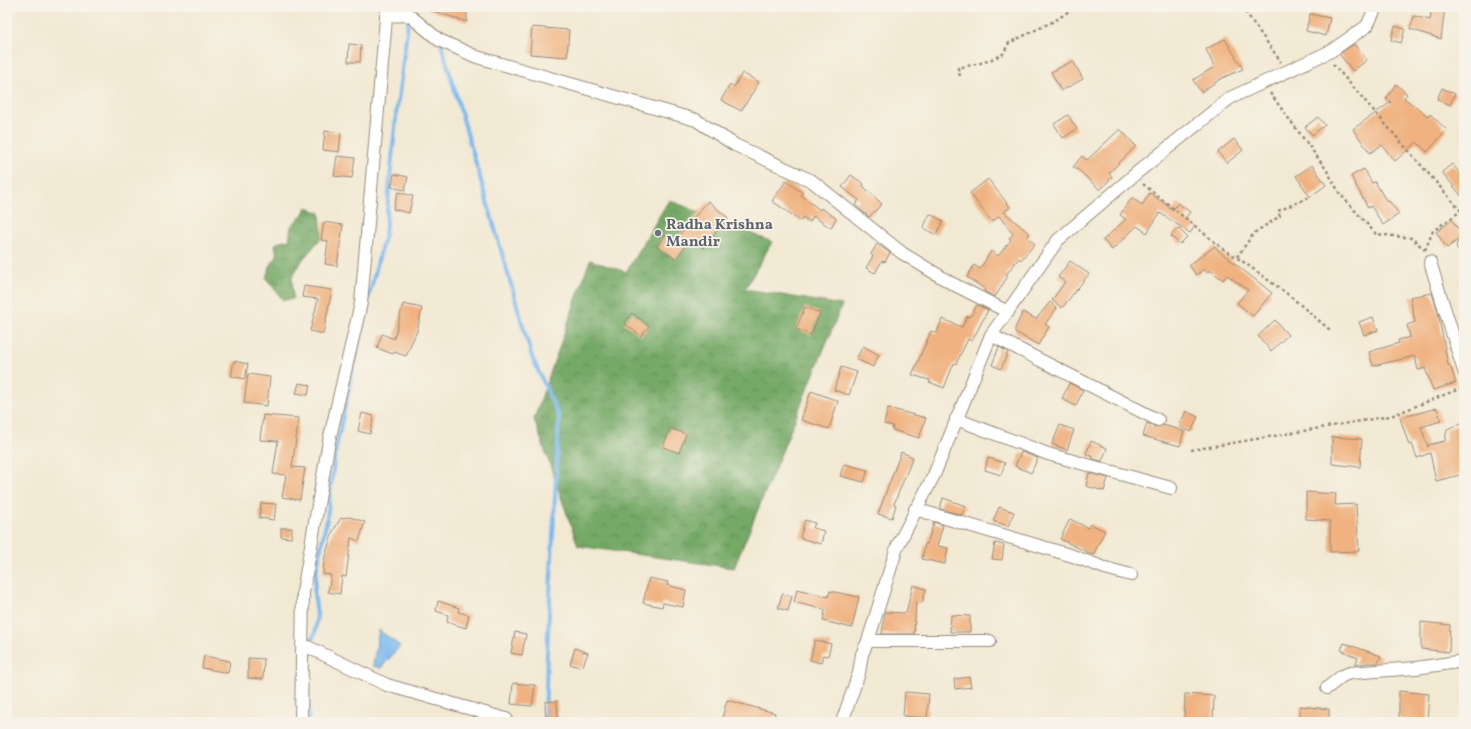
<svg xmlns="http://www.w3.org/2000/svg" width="1471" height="729" font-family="Vollkorn,serif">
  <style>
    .forest { fill: url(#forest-crowns); stroke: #586a42 }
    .water { fill: #7cbaf0; stroke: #5c7287 }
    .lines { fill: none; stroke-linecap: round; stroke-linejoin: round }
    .stream { stroke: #7cbaf0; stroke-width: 4 }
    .building { fill: #f0b280 }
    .street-casing { stroke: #968a78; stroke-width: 14 }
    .path { stroke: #968a78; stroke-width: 2.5; stroke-dasharray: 3 3; stroke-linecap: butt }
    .street { stroke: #fff; stroke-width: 12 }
    .worship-dot { fill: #6b7280; stroke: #f7f3e8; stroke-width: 1.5 }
    .labels { text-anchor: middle; stroke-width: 3.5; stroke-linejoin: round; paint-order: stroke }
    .worship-label { font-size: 15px; font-weight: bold; fill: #5b616d; stroke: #f7f3e8; text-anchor: start }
  </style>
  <defs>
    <pattern id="forest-crowns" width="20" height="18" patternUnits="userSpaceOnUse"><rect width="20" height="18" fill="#74a966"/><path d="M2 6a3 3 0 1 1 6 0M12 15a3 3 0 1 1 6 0" fill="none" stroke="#608a53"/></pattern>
  </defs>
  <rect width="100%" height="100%" fill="#f7f3e8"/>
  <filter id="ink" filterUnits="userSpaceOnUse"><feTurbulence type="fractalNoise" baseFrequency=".025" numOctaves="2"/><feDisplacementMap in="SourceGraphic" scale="8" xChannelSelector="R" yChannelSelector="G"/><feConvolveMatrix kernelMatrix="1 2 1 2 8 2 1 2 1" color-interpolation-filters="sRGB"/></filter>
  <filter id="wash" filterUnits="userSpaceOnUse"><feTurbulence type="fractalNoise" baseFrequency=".012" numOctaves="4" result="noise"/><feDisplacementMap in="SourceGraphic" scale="16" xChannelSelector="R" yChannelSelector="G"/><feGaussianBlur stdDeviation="0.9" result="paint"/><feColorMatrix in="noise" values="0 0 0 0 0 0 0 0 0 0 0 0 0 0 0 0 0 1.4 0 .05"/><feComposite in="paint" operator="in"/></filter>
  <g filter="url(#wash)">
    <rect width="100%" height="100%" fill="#f2e9d3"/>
    <g class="forest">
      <path d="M 669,200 L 772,242 L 745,289 L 842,305 L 734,568 L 578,546 L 534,419 L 590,260 L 626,272 Z"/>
      <path d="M 306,207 L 320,213 L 322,237 L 303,259 L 292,277 L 293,299 L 283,300 L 266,278 L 270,265 L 277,257 L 275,244 L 284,240 L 289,241 L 291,226 L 303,214 Z"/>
    </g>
    <path class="water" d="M 379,630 L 400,646 L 381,668 L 373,666 Z"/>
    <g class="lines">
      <g class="stream">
        <path d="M 441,43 L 532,357 L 559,417 L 547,654 L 545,722"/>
        <path d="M 309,646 L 315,633 L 317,614 L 314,593 L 317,567 L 327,519 L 335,453 L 367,304 L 385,234 L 396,116 L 410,7"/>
        <path d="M 307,687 L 309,722"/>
      </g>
    </g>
    <g id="blocks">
      <g class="building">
        <path d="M 428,7 L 467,7 L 467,22 L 427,9 Z"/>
        <path d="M 1432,7 L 1445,7 L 1441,39 L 1410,29 L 1414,16 L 1430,20 Z"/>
        <path d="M 1310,14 L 1330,18 L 1326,36 L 1306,31 Z"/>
        <path d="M 1395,26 L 1405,29 L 1401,43 L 1391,40 Z"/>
        <path d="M 532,27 L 569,30 L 567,57 L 530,54 Z"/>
        <path d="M 1225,39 L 1243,69 L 1222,78 L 1201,92 L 1193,80 L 1214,67 L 1206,49 Z"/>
        <path d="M 349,44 L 361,45 L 360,62 L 348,62 Z"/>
        <path d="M 1354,44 L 1367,60 L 1353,71 L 1339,54 Z"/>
        <path d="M 1073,61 L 1083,79 L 1061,91 L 1051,72 Z"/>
        <path d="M 742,73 L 759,82 L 741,111 L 721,100 L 730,85 L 734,87 Z"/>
        <path d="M 1396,84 L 1407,94 L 1404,98 L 1429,117 L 1430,114 L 1447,130 L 1427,152 L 1417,142 L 1395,161 L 1382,145 L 1370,153 L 1353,129 L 1391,102 L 1386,99 Z"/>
        <path d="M 1442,88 L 1455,94 L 1450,105 L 1437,99 Z"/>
        <path d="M 1068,115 L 1077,129 L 1063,138 L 1054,124 Z"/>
        <path d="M 1318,117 L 1325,125 L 1312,135 L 1305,127 Z"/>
        <path d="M 1120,129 L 1136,146 L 1109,173 L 1112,177 L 1100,190 L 1081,172 L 1073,167 L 1082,156 L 1087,160 Z"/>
        <path d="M 325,131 L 341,133 L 339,152 L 323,150 Z"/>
        <path d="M 1234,139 L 1243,150 L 1227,163 L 1218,152 Z"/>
        <path d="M 337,156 L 355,158 L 352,178 L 334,176 Z"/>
        <path d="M 1452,164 L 1464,178 L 1464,199 L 1442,172 Z"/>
        <path d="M 1312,165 L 1326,185 L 1310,197 L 1296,176 Z"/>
        <path d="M 1364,169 L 1372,183 L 1375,182 L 1387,202 L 1389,201 L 1399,214 L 1383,225 L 1371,206 L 1368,208 L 1351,176 Z"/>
        <path d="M 394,174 L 408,177 L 405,190 L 391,187 Z"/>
        <path d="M 851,175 L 864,184 L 863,186 L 882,204 L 869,217 L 855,205 L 859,200 L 842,187 Z"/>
        <path d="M 988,179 L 1010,207 L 1004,212 L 1030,234 L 1027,237 L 1035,244 L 1021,260 L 1019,258 L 1006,275 L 1008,276 L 995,297 L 984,291 L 985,289 L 967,277 L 974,265 L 980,269 L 991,251 L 998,256 L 1011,240 L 1009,238 L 1013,234 L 999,216 L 992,222 L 970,193 Z"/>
        <path d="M 786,181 L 803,193 L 801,195 L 820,210 L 821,208 L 836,218 L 831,228 L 813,216 L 810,222 L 803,217 L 801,221 L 772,201 Z"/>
        <path d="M 398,192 L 413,196 L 409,213 L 393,209 Z"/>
        <path d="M 1150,193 L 1173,210 L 1178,203 L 1190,212 L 1185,219 L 1195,226 L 1190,233 L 1160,213 L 1147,233 L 1137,226 L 1112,250 L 1103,240 L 1126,219 L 1120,215 L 1132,198 L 1142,205 Z"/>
        <path d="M 708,201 L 728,218 L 703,248 L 691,238 L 676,259 L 657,247 L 665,235 L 674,241 Z"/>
        <path d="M 930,214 L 943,221 L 936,235 L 923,228 Z"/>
        <path d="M 1452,220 L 1463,236 L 1447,248 L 1436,232 Z"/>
        <path d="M 324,222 L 343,225 L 337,266 L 325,264 L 328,241 L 321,240 Z"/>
        <path d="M 1178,228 L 1187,237 L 1180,244 L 1171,236 Z"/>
        <path d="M 877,244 L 890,253 L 885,262 L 882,261 L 875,273 L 866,268 L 873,256 L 871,254 Z"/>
        <path d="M 1215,246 L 1219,251 L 1272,293 L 1253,316 L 1237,303 L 1248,290 L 1227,275 L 1223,280 L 1210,270 L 1207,273 L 1204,269 L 1196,275 L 1189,265 Z"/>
        <path d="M 1070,261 L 1089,274 L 1062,308 L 1052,300 L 1065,282 L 1058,277 Z"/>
        <path d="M 304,286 L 332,290 L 323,334 L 310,331 L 318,299 L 302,297 Z"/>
        <path d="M 1432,293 L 1438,312 L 1448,365 L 1450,365 L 1456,383 L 1433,390 L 1425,368 L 1418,370 L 1415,356 L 1373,366 L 1369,352 L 1399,343 L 1398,340 L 1410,337 L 1407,325 L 1415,322 L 1410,297 Z"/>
        <path d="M 1050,302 L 1057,308 L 1045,324 L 1049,327 L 1038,345 L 1015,332 L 1015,328 L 1023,312 L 1036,319 Z"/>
        <path d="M 403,304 L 422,308 L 417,331 L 406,356 L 394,352 L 393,354 L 377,348 L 382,334 L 394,339 Z"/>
        <path d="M 977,305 L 988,310 L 972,341 L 968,339 L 956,364 L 954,363 L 944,388 L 929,382 L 930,380 L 912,375 L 931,331 L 937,333 L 942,319 L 962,327 L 967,316 L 970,317 Z"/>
        <path d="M 805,307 L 820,313 L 811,335 L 796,329 Z"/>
        <path d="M 632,313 L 649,326 L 641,336 L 624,323 Z"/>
        <path d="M 1373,317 L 1378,330 L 1364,335 L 1359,322 Z"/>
        <path d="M 1275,320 L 1288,335 L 1271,351 L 1258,336 Z"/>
        <path d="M 863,346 L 879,355 L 873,367 L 856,359 Z"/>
        <path d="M 999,347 L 1008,352 L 1001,369 L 992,365 Z"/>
        <path d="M 234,361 L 248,364 L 245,379 L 231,376 Z"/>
        <path d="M 841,367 L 857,372 L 849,395 L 834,390 Z"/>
        <path d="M 248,374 L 270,377 L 267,406 L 244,403 Z"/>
        <path d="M 299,383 L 310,385 L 308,395 L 296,393 Z"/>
        <path d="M 1069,383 L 1083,390 L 1076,406 L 1062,399 Z"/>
        <path d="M 811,391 L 838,401 L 829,429 L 801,420 Z"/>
        <path d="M 888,408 L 926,418 L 919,438 L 892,430 L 893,426 L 884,424 Z"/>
        <path d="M 1437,408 L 1441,421 L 1421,427 L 1428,447 L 1428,445 L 1445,441 L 1447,429 L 1464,422 L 1464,454 L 1460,455 L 1464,466 L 1464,474 L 1436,481 L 1430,453 L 1417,458 L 1412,444 L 1409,445 L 1400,418 Z"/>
        <path d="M 1186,411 L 1198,417 L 1191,432 L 1179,426 Z"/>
        <path d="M 362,413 L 374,416 L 370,434 L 358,431 Z"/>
        <path d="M 263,415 L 299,418 L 292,467 L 305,468 L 300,500 L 282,497 L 286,475 L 273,474 L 278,441 L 260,440 Z"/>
        <path d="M 1147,423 L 1155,427 L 1163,425 L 1184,431 L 1180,446 L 1143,436 Z"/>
        <path d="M 1060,425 L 1074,430 L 1067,450 L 1052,444 Z"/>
        <path d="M 670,428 L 686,434 L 679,453 L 663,447 Z"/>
        <path d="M 1332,437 L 1362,439 L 1360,467 L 1332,464 Z"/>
        <path d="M 1091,441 L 1107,448 L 1102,461 L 1093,459 L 1093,457 L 1086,454 Z"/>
        <path d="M 901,452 L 913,457 L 894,504 L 896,505 L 892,518 L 878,514 Z"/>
        <path d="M 1021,452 L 1038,458 L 1031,473 L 1015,466 Z"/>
        <path d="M 988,458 L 1005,463 L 1001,475 L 985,470 Z"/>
        <path d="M 844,464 L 868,470 L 864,482 L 840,476 Z"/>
        <path d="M 1089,473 L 1108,478 L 1104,491 L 1086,486 Z"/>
        <path d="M 1306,492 L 1336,494 L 1335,505 L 1356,504 L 1359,551 L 1330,552 L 1330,521 L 1306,519 Z"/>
        <path d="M 943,498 L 966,506 L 962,515 L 940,509 Z"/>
        <path d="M 261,503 L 276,504 L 274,520 L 259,518 Z"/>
        <path d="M 999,507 L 1014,512 L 1008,526 L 993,521 Z"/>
        <path d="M 350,517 L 365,522 L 359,541 L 351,538 L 346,577 L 342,576 L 340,594 L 328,592 L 331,575 L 323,574 L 324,560 L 333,531 L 341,518 Z"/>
        <path d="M 1070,519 L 1088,528 L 1090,524 L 1105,531 L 1093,555 L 1060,539 Z"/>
        <path d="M 805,520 L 815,523 L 813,528 L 824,531 L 821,544 L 800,538 Z"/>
        <path d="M 934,522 L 943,525 L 937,546 L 948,548 L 945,564 L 922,559 L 925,544 L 927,544 Z"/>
        <path d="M 281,528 L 292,528 L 291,538 L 281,537 Z"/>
        <path d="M 995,543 L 1004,545 L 1002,560 L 992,559 Z"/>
        <path d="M 649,578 L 668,582 L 667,585 L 686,590 L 683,607 L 663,603 L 662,607 L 643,603 Z"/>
        <path d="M 913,585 L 926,589 L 922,603 L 916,602 L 914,634 L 882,634 L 885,612 L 906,613 Z"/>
        <path d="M 797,589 L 828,597 L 830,591 L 859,597 L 852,628 L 823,621 L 825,610 L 794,602 Z"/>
        <path d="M 782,594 L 792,596 L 788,611 L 778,608 Z"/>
        <path d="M 438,601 L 459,608 L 458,612 L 469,615 L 466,628 L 447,622 L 448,615 L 436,611 Z"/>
        <path d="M 951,615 L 970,616 L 970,632 L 950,632 Z"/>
        <path d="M 1421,622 L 1450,625 L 1449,652 L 1421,649 Z"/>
        <path d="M 515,632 L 526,634 L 522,655 L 511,653 Z"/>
        <path d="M 815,640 L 831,644 L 828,656 L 823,655 L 821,663 L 810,660 Z"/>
        <path d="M 1344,643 L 1381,656 L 1378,663 L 1368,663 L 1355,665 L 1358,658 L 1341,650 Z"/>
        <path d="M 575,648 L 588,653 L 582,668 L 570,664 Z"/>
        <path d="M 204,656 L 230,661 L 228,673 L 202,668 Z"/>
        <path d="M 248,658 L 264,659 L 263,679 L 248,678 Z"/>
        <path d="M 969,677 L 971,687 L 955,689 L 954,679 Z"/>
        <path d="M 513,683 L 535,685 L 532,706 L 511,704 Z"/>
        <path d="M 1399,691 L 1429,694 L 1427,722 L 1399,719 Z"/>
        <path d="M 905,692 L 929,694 L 927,718 L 903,716 Z"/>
        <path d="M 1185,694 L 1214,696 L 1213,722 L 1184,721 Z"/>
        <path d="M 727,700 L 775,713 L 773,722 L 746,722 L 735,719 L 735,722 L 721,722 Z"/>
        <path d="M 557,701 L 558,722 L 546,722 L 545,702 Z"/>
        <path d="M 1300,706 L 1329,709 L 1329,722 L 1300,722 Z"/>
      </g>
    </g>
  </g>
  <g filter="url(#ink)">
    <use href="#blocks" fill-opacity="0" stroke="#968a78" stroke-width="1"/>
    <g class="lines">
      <g class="street-casing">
        <g id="street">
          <path d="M 386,16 L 409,15 L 439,40 L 477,57 L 696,120 L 735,145 L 812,181 L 902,253 L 951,283 L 1008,312"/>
          <path d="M 1463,246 L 1464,246"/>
          <path d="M 1430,262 L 1464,371"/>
          <path d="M 991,335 L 1158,420"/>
          <path d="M 956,419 L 1048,454 L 1171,488"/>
          <path d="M 915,509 L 1073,556 L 1105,568 L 1131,575"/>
          <path d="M 868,641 L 990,641"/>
          <path d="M 302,651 L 308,647 L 387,685 L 506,719"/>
          <path d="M 1327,688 L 1342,676 L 1350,673 L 1416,668 L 1464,661"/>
          <path d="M 301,722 L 303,592 L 329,441 L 361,303 L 387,7"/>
          <path d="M 842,722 L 859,673 L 862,654 L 868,641 L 897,547 L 934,475 L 991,335 L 1058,240 L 1139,171 L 1230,98 L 1331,51 L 1367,26 L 1376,7"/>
        </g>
      </g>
      <g class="path">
        <path d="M 1242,7 L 1281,62"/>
        <path d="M 1333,64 L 1461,211"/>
        <path d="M 960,76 L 958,68 L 985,62 L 1003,54 L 1009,43 L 1056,20 L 1075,7"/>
        <path d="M 1270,93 L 1326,169 L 1340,194 L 1376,234 L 1412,238 L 1425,250"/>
        <path d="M 1143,184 L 1222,248 L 1245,263 L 1290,296 L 1330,330"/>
        <path d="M 1425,250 L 1433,231 L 1461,211 L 1464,205"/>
        <path d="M 1237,257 L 1254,233 L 1280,216 L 1278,211 L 1310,197"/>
        <path d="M 1191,450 L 1391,416 L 1464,387"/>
      </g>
      <use href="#street" class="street"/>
    </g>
  </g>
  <circle class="worship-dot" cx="658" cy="233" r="4"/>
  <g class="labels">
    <g class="worship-label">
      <text x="666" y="229">Radha Krishna<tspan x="666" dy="17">Mandir</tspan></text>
    </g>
  </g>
  <rect width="1471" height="729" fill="none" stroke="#f7f3e8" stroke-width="24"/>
</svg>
